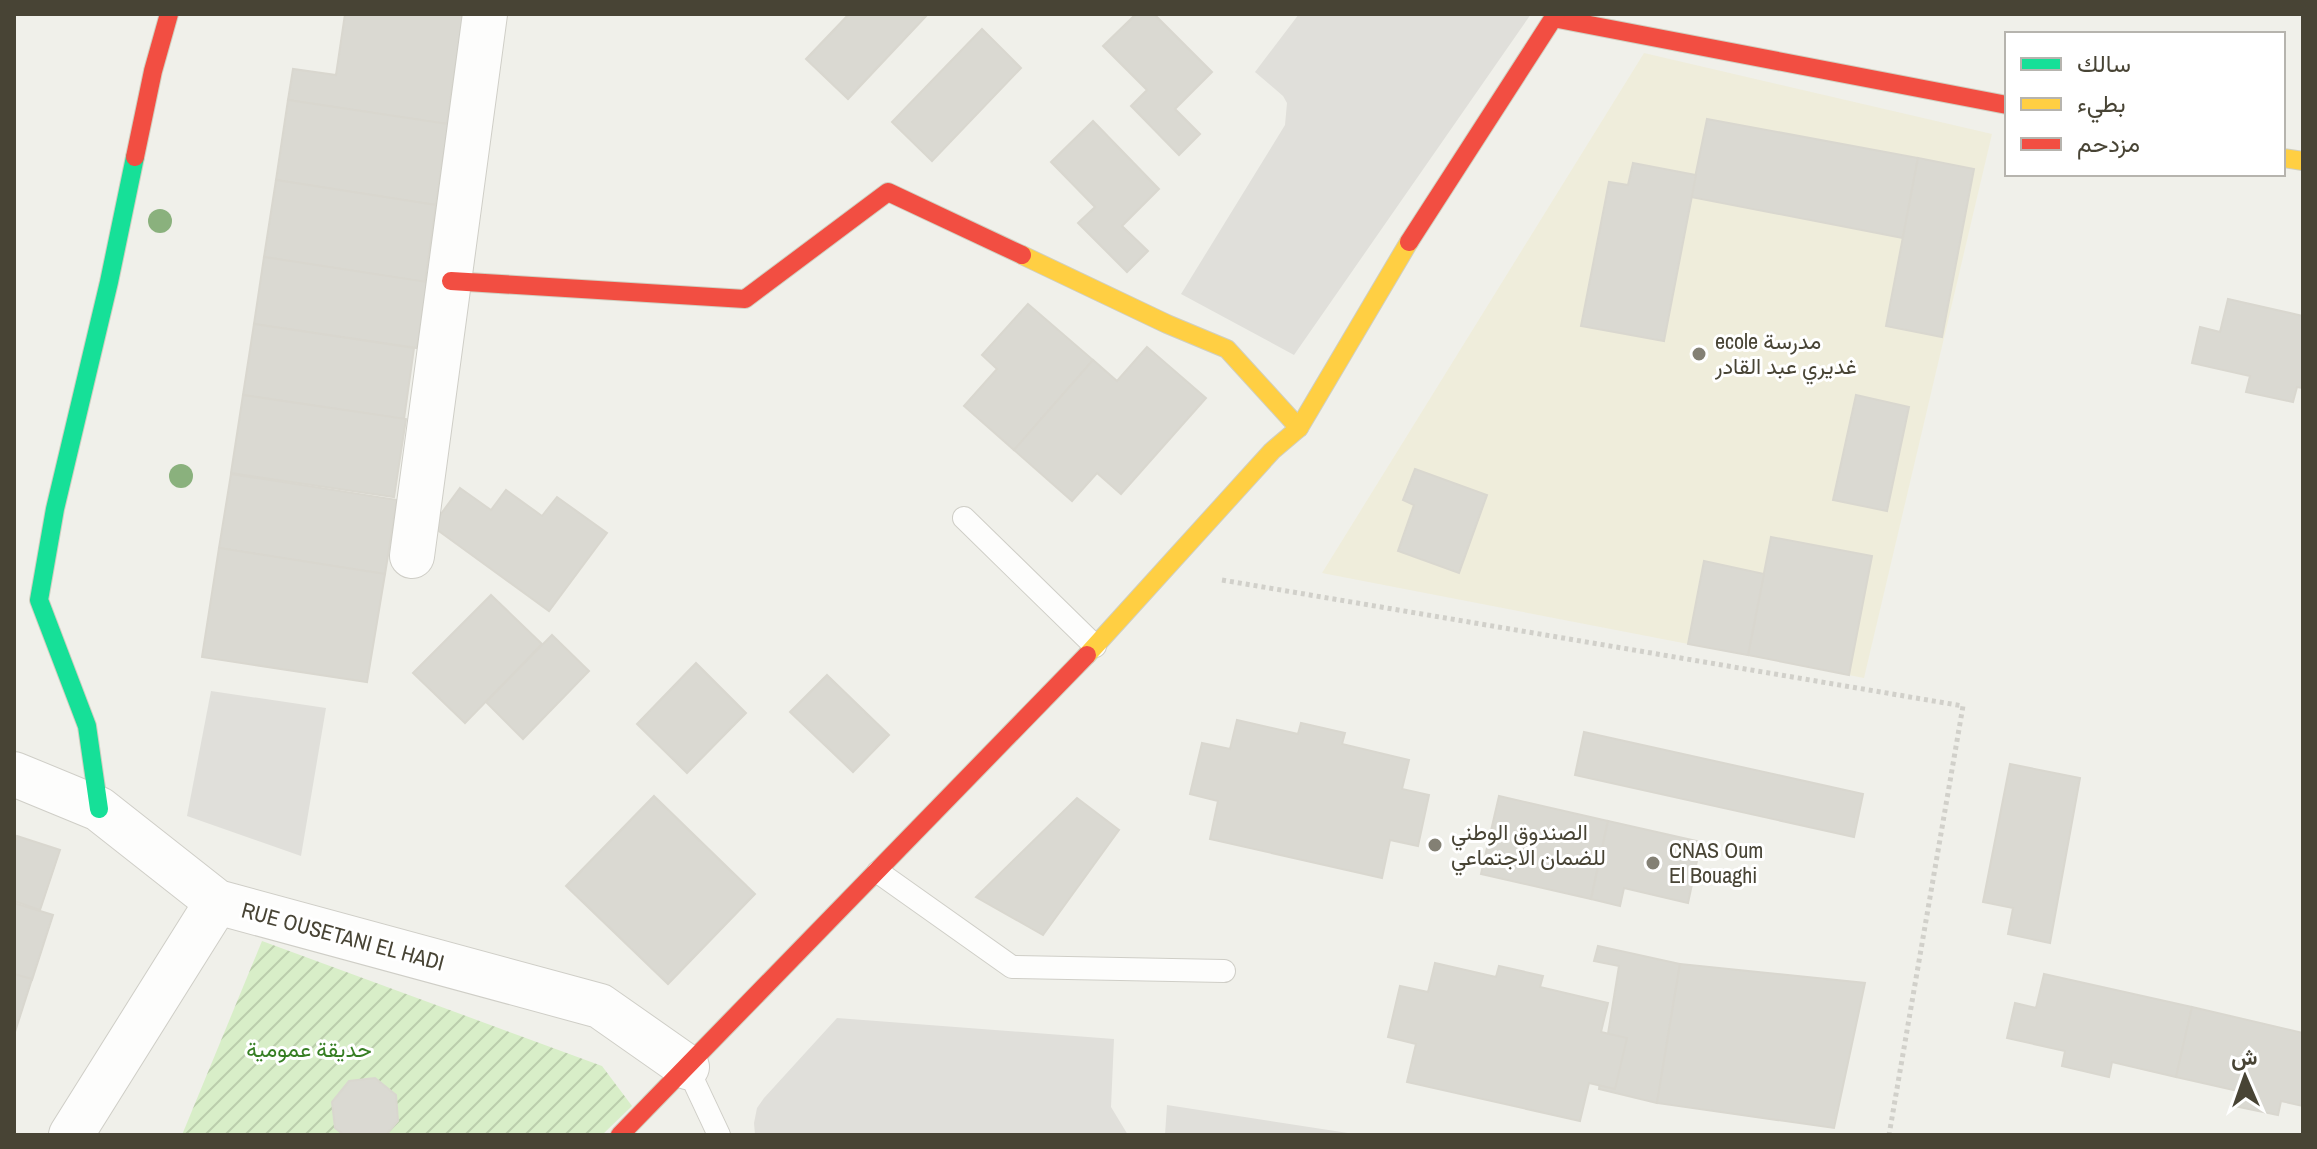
<svg xmlns="http://www.w3.org/2000/svg" width="2317" height="1149" font-family="'Archivo Narrow',Vazirmatn,sans-serif">
  <style>
    .education { fill: #efeddb }
    .garden { fill: url(#garden-furrows) }
    .parking { fill: #e0dfda }
    .building { fill: #dad9d2; stroke: #d9d7cf; stroke-width: 2 }
    .lines { fill: none; stroke-linecap: round; stroke-linejoin: round }
    .lane-casing { stroke: #cfcec7; stroke-width: 24 }
    .street-casing { stroke: #cfcec7; stroke-width: 46 }
    .fast-casing { stroke: #d0cfc0; stroke-width: 20 }
    .slow-casing { stroke: #d0cfc0; stroke-width: 20 }
    .jam-casing { stroke: #d0cfc0; stroke-width: 20 }
    .path { stroke: #d1d0ca; stroke-width: 5; stroke-dasharray: 4 4; stroke-linecap: butt }
    .lane { stroke: #fdfdfc; stroke-width: 22 }
    .street { stroke: #fdfdfc; stroke-width: 44 }
    .fast { stroke: #16e098; stroke-width: 18 }
    .slow { stroke: #ffcf43; stroke-width: 18 }
    .jam { stroke: #f24e42; stroke-width: 18 }
    .tree { fill: #8ab17d }
    .poi-dot { fill: #838074; stroke: #fff; stroke-width: 3 }
    .labels { text-anchor: middle; stroke-width: 6; stroke-linejoin: round; paint-order: stroke }
    .poi-label { font-size: 22px; fill: #484435; stroke: #fff; text-anchor: start }
    .street-label { font-size: 22px; fill: #484435; stroke: #fff }
    .park-label { font-size: 22px; fill: #367e23; stroke: #fff }
  </style>
  <defs>
    <pattern id="garden-furrows" width="10" height="10" patternUnits="userSpaceOnUse" patternTransform="scale(2)"><rect width="10" height="10" fill="#d8eec8"/><path d="M-1 1l2-2M0 10L10 0M9 11l2-2" fill="none" stroke="#bbcdac"/></pattern>
  </defs>
  <rect width="100%" height="100%" fill="#f0f0ea"/>
  <path class="education" d="M 1644,53 L 1992,134 L 1864,678 L 1322,573 Z"/>
  <path class="garden" d="M 262,941 L 602,1066 L 632,1106 L 602,1135 L 182,1135 Z"/>
  <g class="parking">
    <path d="M 1299,14 L 1531,14 L 1294,355 L 1181,294 L 1285,125 L 1287,103 L 1283,96 L 1255,72 Z"/>
    <path d="M 211,691 L 326,708 L 301,856 L 187,816 Z"/>
    <path d="M 837,1018 L 1114,1039 L 1111,1107 L 1128,1135 L 755,1135 L 754,1123 L 757,1108 L 764,1098 Z"/>
    <path d="M 1167,1105 L 1361,1135 L 1165,1135 Z"/>
  </g>
  <g class="building">
    <path d="M 345,14 L 463,14 L 447,124 L 288,100 L 293,69 L 336,75 Z"/>
    <path d="M 849,14 L 928,14 L 848,99 L 806,59 Z"/>
    <path d="M 1136,14 L 1154,14 L 1212,72 L 1175,109 L 1200,134 L 1179,155 L 1131,106 L 1147,90 L 1103,46 Z"/>
    <path d="M 982,29 L 1021,68 L 932,161 L 892,122 Z"/>
    <path d="M 288,100 L 448,124 L 436,205 L 276,180 Z"/>
    <path d="M 1707,119 L 1918,158 L 1903,238 L 1691,197 Z"/>
    <path d="M 1093,121 L 1159,189 L 1122,226 L 1148,251 L 1127,272 L 1078,223 L 1095,207 L 1051,162 Z"/>
    <path d="M 1918,158 L 1974,169 L 1942,337 L 1886,326 Z"/>
    <path d="M 1633,163 L 1696,175 L 1664,341 L 1581,326 L 1609,182 L 1628,185 Z"/>
    <path d="M 276,180 L 436,205 L 425,282 L 264,257 Z"/>
    <path d="M 264,257 L 427,282 L 417,348 L 254,324 Z"/>
    <path d="M 2228,299 L 2303,316 L 2303,388 L 2297,387 L 2293,402 L 2246,392 L 2250,376 L 2192,363 L 2200,327 L 2220,332 Z"/>
    <path d="M 1028,304 L 1093,360 L 1014,450 L 964,406 L 997,369 L 982,355 Z"/>
    <path d="M 254,324 L 414,348 L 404,419 L 243,395 Z"/>
    <path d="M 1147,347 L 1206,398 L 1121,494 L 1097,473 L 1072,501 L 1014,450 L 1093,360 L 1117,381 Z"/>
    <path d="M 243,395 L 406,419 L 394,497 L 231,473 Z"/>
    <path d="M 1856,395 L 1909,407 L 1887,511 L 1833,500 Z"/>
    <path d="M 1415,469 L 1487,495 L 1459,573 L 1398,551 L 1414,505 L 1403,500 Z"/>
    <path d="M 231,474 L 397,500 L 385,574 L 219,548 Z"/>
    <path d="M 460,488 L 491,510 L 506,490 L 542,516 L 557,497 L 607,533 L 549,611 L 432,526 Z"/>
    <path d="M 1771,537 L 1872,556 L 1849,675 L 1748,655 Z"/>
    <path d="M 219,548 L 385,574 L 367,682 L 202,657 Z"/>
    <path d="M 1704,561 L 1764,574 L 1748,655 L 1688,644 Z"/>
    <path d="M 491,595 L 542,644 L 465,723 L 413,673 Z"/>
    <path d="M 552,635 L 589,671 L 523,739 L 486,702 Z"/>
    <path d="M 696,663 L 746,713 L 687,773 L 637,724 Z"/>
    <path d="M 827,675 L 889,735 L 853,772 L 790,712 Z"/>
    <path d="M 1237,720 L 1298,734 L 1301,723 L 1345,733 L 1342,744 L 1409,760 L 1402,789 L 1429,795 L 1418,846 L 1390,840 L 1382,878 L 1210,839 L 1218,801 L 1190,794 L 1202,743 L 1230,749 Z"/>
    <path d="M 1584,732 L 1863,794 L 1854,837 L 1575,775 Z"/>
    <path d="M 2010,764 L 2080,778 L 2050,943 L 2008,934 L 2013,908 L 1983,902 Z"/>
    <path d="M 654,796 L 755,894 L 668,984 L 566,886 Z"/>
    <path d="M 1499,796 L 1608,821 L 1591,899 L 1481,874 Z"/>
    <path d="M 1077,798 L 1119,830 L 1043,935 L 976,897 Z"/>
    <path d="M 1608,821 L 1701,842 L 1688,903 L 1624,888 L 1620,906 L 1591,899 Z"/>
    <path d="M 17,836 L 60,850 L 40,910 L 14,901 L 14,845 Z"/>
    <path d="M 14,903 L 53,915 L 32,980 L 14,974 Z"/>
    <path d="M 1598,946 L 1680,964 L 1657,1103 L 1599,1089 L 1619,966 L 1594,961 Z"/>
    <path d="M 1435,963 L 1496,977 L 1499,966 L 1543,976 L 1540,987 L 1608,1003 L 1601,1032 L 1627,1038 L 1615,1089 L 1589,1083 L 1580,1121 L 1407,1082 L 1416,1044 L 1388,1037 L 1400,986 L 1428,992 Z"/>
    <path d="M 1680,964 L 1865,983 L 1834,1128 L 1657,1103 Z"/>
    <path d="M 14,974 L 32,979 L 14,1035 Z"/>
    <path d="M 2044,974 L 2192,1007 L 2176,1077 L 2112,1062 L 2109,1077 L 2062,1066 L 2065,1051 L 2007,1038 L 2015,1003 L 2036,1008 Z"/>
    <path d="M 2192,1007 L 2303,1033 L 2303,1106 L 2281,1101 L 2278,1115 L 2234,1106 L 2238,1091 L 2176,1077 Z"/>
    <path d="M 375,1078 L 396,1095 L 398,1121 L 386,1135 L 344,1135 L 335,1128 L 332,1102 L 349,1081 Z"/>
  </g>
  <g class="lines">
    <g class="lane-casing">
      <g id="lane">
        <path d="M 964,518 L 1095,646"/>
        <path d="M 878,872 L 1012,967 L 1224,971"/>
        <path d="M 687,1067 L 719,1135"/>
      </g>
    </g>
    <g class="street-casing">
      <g id="street">
        <path d="M 412,556 L 485,14"/>
        <path d="M 14,774 L 99,809 L 217,902 L 600,1006 L 687,1067"/>
        <path d="M 71,1135 L 217,902"/>
      </g>
    </g>
    <g class="fast-casing">
      <path id="fast" d="M 99,809 L 87,726 L 39,600 L 55,509 L 109,282 L 135,157"/>
    </g>
    <g class="slow-casing">
      <g id="slow">
        <path d="M 2283,158 L 2303,161"/>
        <path d="M 1022,255 L 1167,324 L 1227,349 L 1299,428"/>
        <path d="M 1087,655 L 1272,451 L 1299,428 L 1409,242"/>
      </g>
    </g>
    <g class="jam-casing">
      <g id="jam">
        <path d="M 1553,18 L 2007,105"/>
        <path d="M 135,157 L 153,71 L 169,14"/>
        <path d="M 1409,242 L 1556,14"/>
        <path d="M 451,281 L 745,299 L 888,192 L 1022,255"/>
        <path d="M 620,1135 L 1087,655"/>
      </g>
    </g>
    <path class="path" d="M 1222,580 L 1963,706 L 1889,1135"/>
    <use href="#lane" class="lane"/>
    <use href="#street" class="street"/>
    <use href="#fast" class="fast"/>
    <use href="#slow" class="slow"/>
    <use href="#jam" class="jam"/>
  </g>
  <g class="tree">
    <circle cx="160" cy="221" r="12"/>
    <circle cx="181" cy="476" r="12"/>
  </g>
  <g class="poi-dot">
    <circle cx="1699" cy="354" r="8"/>
    <circle cx="1435" cy="845" r="8"/>
    <circle cx="1653" cy="863" r="8"/>
  </g>
  <g class="labels">
    <g class="poi-label">
      <text x="1715" y="349">ecole مدرسة<tspan x="1715" dy="25">غديري عبد القادر</tspan></text>
      <text x="1451" y="840">الصندوق الوطني<tspan x="1451" dy="25">للضمان الاجتماعي</tspan></text>
      <text x="1669" y="858">CNAS Oum<tspan x="1669" dy="25">El Bouaghi</tspan></text>
    </g>
    <g class="street-label">
      <text transform="translate(343 936) rotate(15)" y="8">RUE OUSETANI EL HADI</text>
    </g>
    <g class="park-label">
      <text x="309" y="1057">حديقة عمومية</text>
    </g>
  </g>
  <rect width="2317" height="1149" fill="none" stroke="#484435" stroke-width="32"/>
  <rect x="2005" y="32" width="280" height="144" fill="#ffffff" stroke="#b6b4ae" stroke-width="2"/>
  <rect x="2021" y="58" width="40" height="12" fill="#16e098" stroke="#b6b4ae" stroke-width="2"/>
  <text x="2077" y="72" font-size="24" fill="#484435">سالك</text>
  <rect x="2021" y="98" width="40" height="12" fill="#ffcf43" stroke="#b6b4ae" stroke-width="2"/>
  <text x="2077" y="112" font-size="24" fill="#484435">بطيء</text>
  <rect x="2021" y="138" width="40" height="12" fill="#f24e42" stroke="#b6b4ae" stroke-width="2"/>
  <text x="2077" y="152" font-size="24" fill="#484435">مزدحم</text>
  <g transform="translate(2245 1077) rotate(358)" stroke="#ffffff" stroke-width="6" paint-order="stroke">
  <path d="M0-6L14 30L0 20L-14 30Z" fill="#484435"/>
  <text y="-12" font-size="22" font-weight="bold" text-anchor="middle" fill="#484435">ش</text>
  </g>
</svg>
